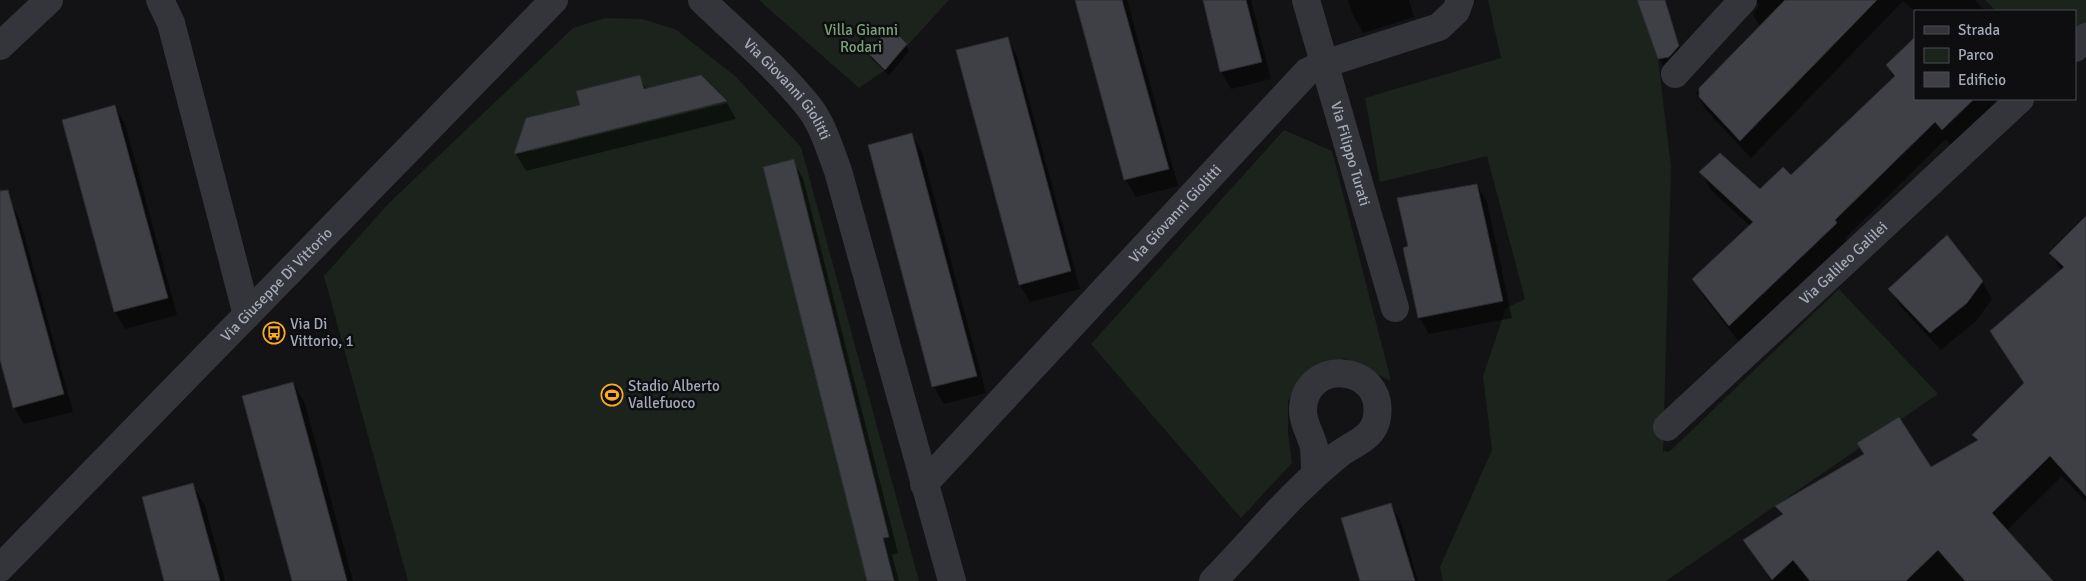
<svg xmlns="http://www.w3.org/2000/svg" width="2086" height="581" font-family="Signika,sans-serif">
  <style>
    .green { fill: #1b231c }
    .shadow { fill: #0007 }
    .building { fill: #3f4045; stroke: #2d2d31 }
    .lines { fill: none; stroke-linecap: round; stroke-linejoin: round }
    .minor { stroke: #34353b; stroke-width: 28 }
    .labels { text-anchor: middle; stroke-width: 5; stroke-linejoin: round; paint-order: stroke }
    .park-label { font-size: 15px; fill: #79a47a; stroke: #0e0e10 }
    .street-label { font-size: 15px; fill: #a4aab7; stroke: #0e0e10 }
    .poi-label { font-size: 15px; fill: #a4aab7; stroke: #0e0e10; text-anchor: start }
  </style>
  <rect width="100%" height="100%" fill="#131315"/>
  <g class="green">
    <path d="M 759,0 L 949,0 L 885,70 L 859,88 Z"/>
    <path d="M 1488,0 L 1637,0 L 1658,59 L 1671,167 L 1663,451 L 1669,452 L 1839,289 L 1938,394 L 1666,581 L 1443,581 L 1440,567 L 1492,450 L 1483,376 L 1506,308 L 1525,299 L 1487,156 L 1380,182 L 1365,98 L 1501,58 Z"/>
    <path d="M 1985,0 L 2086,0 L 2086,37 L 2075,48 L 2075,11 L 1996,11 Z"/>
    <path d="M 605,18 L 642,19 L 675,29 L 735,76 L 801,147 L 919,581 L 408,581 L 324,276 L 389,203 L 573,28 Z"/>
    <path d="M 1284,130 L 1332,151 L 1391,381 L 1344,358 L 1321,365 L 1301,380 L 1288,401 L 1288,433 L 1292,463 L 1241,518 L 1091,344 Z"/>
  </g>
  <g class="shadow">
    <path d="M 1076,0 L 1127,0 L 1178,186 L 1136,197 L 1126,180 Z"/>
    <path d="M 1204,0 L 1251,0 L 1271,79 L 1231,89 L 1221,71 Z"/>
    <path d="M 1348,0 L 1409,0 L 1414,17 L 1363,33 L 1353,15 Z"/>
    <path d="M 1639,0 L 1665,0 L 1682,53 L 1673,63 L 1663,65 L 1659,58 Z"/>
    <path d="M 1732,0 L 1975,0 L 1985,11 L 1915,11 L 1903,1 L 1751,158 L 1707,111 L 1696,93 L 1760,27 L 1753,14 L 1760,4 Z"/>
    <path d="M 1007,39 L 1017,56 L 1080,289 L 1030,302 L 1020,285 L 958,51 Z"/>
    <path d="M 906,45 L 909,51 L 889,75 L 872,59 L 868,53 Z"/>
    <path d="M 1887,65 L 1915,99 L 2002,99 L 1953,147 L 1946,139 L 1845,238 L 1846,241 L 1740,343 L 1704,297 L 1694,280 L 1750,226 L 1711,190 L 1701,172 L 1760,191 L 1791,177 L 1894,78 Z"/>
    <path d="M 639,77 L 647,90 L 531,149 L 531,151 L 727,103 L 736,119 L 526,171 L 516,154 L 527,119 L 582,106 Z"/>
    <path d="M 115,107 L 125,124 L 177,315 L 125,329 L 115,312 Z"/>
    <path d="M 912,135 L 922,152 L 986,393 L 944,404 L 934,387 L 869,146 Z"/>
    <path d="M 793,161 L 803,178 L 898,553 L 892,555 L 899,581 L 869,581 Z"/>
    <path d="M 1477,185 L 1487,202 L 1512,318 L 1429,334 L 1419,317 L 1410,247 Z"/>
    <path d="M 10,202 L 20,220 L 73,412 L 24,424 L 14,407 L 0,355 L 0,205 Z"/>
    <path d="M 2086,218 L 2086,502 L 2062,476 L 2006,531 L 2051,581 L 1771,581 L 1745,541 L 1782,516 L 1776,506 L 1930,468 L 1978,442 L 1974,435 L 2025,384 L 1992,332 L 2061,271 L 2051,253 Z"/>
    <path d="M 1982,281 L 1992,299 L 1976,321 L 1941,350 L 1900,306 L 1890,289 Z"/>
    <path d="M 293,383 L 305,404 L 353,581 L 293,581 Z"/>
    <path d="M 193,485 L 205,506 L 225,581 L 166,581 Z"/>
    <path d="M 1391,505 L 1401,522 L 1418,581 L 1361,581 Z"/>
  </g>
  <g class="building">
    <path d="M 1075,0 L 1122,0 L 1169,169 L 1124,180 Z"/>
    <path d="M 1203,0 L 1246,0 L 1262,62 L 1220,72 Z"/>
    <path d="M 1637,0 L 1665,0 L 1679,46 L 1669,57 L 1658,59 Z"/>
    <path d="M 1785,0 L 1877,0 L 1740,141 L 1699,97 L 1699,88 Z"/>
    <path d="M 890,27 L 907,44 L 885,70 L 867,52 Z"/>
    <path d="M 1008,37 L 1071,271 L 1019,285 L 956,50 Z"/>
    <path d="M 1915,37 L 1915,99 L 1974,99 L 1942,130 L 1935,122 L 1835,220 L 1837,223 L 1729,326 L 1692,279 L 1753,222 L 1699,172 L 1720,153 L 1760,189 L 1783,167 L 1791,175 L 1895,76 L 1886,65 Z"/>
    <path d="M 640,75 L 644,89 L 701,75 L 727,101 L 514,154 L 526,118 L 580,105 L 576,91 Z"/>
    <path d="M 115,105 L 168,298 L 114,312 L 62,120 Z"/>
    <path d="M 912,133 L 977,376 L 932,387 L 868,145 Z"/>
    <path d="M 794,159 L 889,537 L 883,538 L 894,581 L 867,581 L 763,167 Z"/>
    <path d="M 1477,184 L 1503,301 L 1418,318 L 1403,248 L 1408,246 L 1397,198 Z"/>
    <path d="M 8,190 L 64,394 L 13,408 L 0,360 L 0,191 Z"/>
    <path d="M 2086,216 L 2086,496 L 2050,456 L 1992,513 L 2053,581 L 1965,581 L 1938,550 L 1906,581 L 1810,581 L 1793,560 L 1772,580 L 1743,540 L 1783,514 L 1775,506 L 1864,454 L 1857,443 L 1899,417 L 1931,467 L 1978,440 L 1972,435 L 2024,383 L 1990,331 L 2064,267 L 2049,253 Z"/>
    <path d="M 1947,235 L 1983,281 L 1967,303 L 1930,333 L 1888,289 Z"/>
    <path d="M 293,382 L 347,581 L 292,581 L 242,396 Z"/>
    <path d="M 193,483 L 220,581 L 164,581 L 142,497 Z"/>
    <path d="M 1391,503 L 1415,581 L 1360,581 L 1341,518 Z"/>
  </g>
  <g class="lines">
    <g class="minor">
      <path d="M 160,0 L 171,23 L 247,315"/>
      <path id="s1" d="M 702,0 C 738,35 778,68 809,107 C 823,125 830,150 838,171 L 952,581"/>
      <path id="s2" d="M 1306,0 L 1395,308"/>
      <path d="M 0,46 L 49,0"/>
      <path d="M 2075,48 L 2086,37"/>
      <path d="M 1675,74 L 1743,0"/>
      <path id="s3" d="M 1667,427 L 2020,99"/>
      <path id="s4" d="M 924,484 L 1307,72 L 1324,64 L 1439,27 L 1456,11 L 1460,0"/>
      <path id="s5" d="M 0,568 L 554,0"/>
      <path d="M 1213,581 C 1254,539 1292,492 1338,455 C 1353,443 1374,439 1377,417 C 1385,363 1303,357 1303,411 C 1303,423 1311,435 1314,447 C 1315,455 1314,464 1316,473"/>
    </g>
  </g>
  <defs>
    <g id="bus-ring" transform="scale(1.125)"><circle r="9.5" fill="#0e0e10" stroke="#ffab22" stroke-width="1.5"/><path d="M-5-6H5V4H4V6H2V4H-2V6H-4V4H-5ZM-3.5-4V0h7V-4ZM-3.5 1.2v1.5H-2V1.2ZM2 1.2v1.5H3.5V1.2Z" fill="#ffab22"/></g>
    <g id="stadium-ring" transform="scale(1.125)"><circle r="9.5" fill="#0e0e10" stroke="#ffab22" stroke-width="1.5"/><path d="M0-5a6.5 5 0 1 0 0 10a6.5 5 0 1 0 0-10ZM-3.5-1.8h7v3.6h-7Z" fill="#ffab22"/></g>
  </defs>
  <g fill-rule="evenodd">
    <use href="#bus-ring" x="274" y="333"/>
    <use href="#stadium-ring" x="612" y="395"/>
  </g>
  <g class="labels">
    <g class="park-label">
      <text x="861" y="35">Villa Gianni<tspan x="861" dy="17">Rodari</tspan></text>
    </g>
    <g class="street-label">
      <text dy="5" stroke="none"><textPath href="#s1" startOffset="124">Via Giovanni Giolitti</textPath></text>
      <text dy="5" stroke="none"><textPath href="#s2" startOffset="160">Via Filippo Turati</textPath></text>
      <text dy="5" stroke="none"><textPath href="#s4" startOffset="369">Via Giovanni Giolitti</textPath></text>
      <text dy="5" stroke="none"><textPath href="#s3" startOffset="241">Via Galileo Galilei</textPath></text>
      <text dy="5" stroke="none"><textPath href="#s5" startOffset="396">Via Giuseppe Di Vittorio</textPath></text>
    </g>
    <g class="poi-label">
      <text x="290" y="329">Via Di<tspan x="290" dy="17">Vittorio, 1</tspan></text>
      <text x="628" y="391">Stadio Alberto<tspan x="628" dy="17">Vallefuoco</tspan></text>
    </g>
  </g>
  <rect x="1914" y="10" width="162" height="90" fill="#0e0e10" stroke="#4a4c53"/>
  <rect x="1924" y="26" width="25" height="8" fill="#34353b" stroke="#4a4c53"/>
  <text x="1958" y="35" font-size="15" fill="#a4aab7">Strada</text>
  <rect x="1924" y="48" width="25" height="15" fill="#1b231c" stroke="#4a4c53"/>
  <text x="1958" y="60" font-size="15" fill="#a4aab7">Parco</text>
  <rect x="1924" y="72" width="25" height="15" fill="#3f4045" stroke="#4a4c53"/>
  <text x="1958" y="85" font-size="15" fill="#a4aab7">Edificio</text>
</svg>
